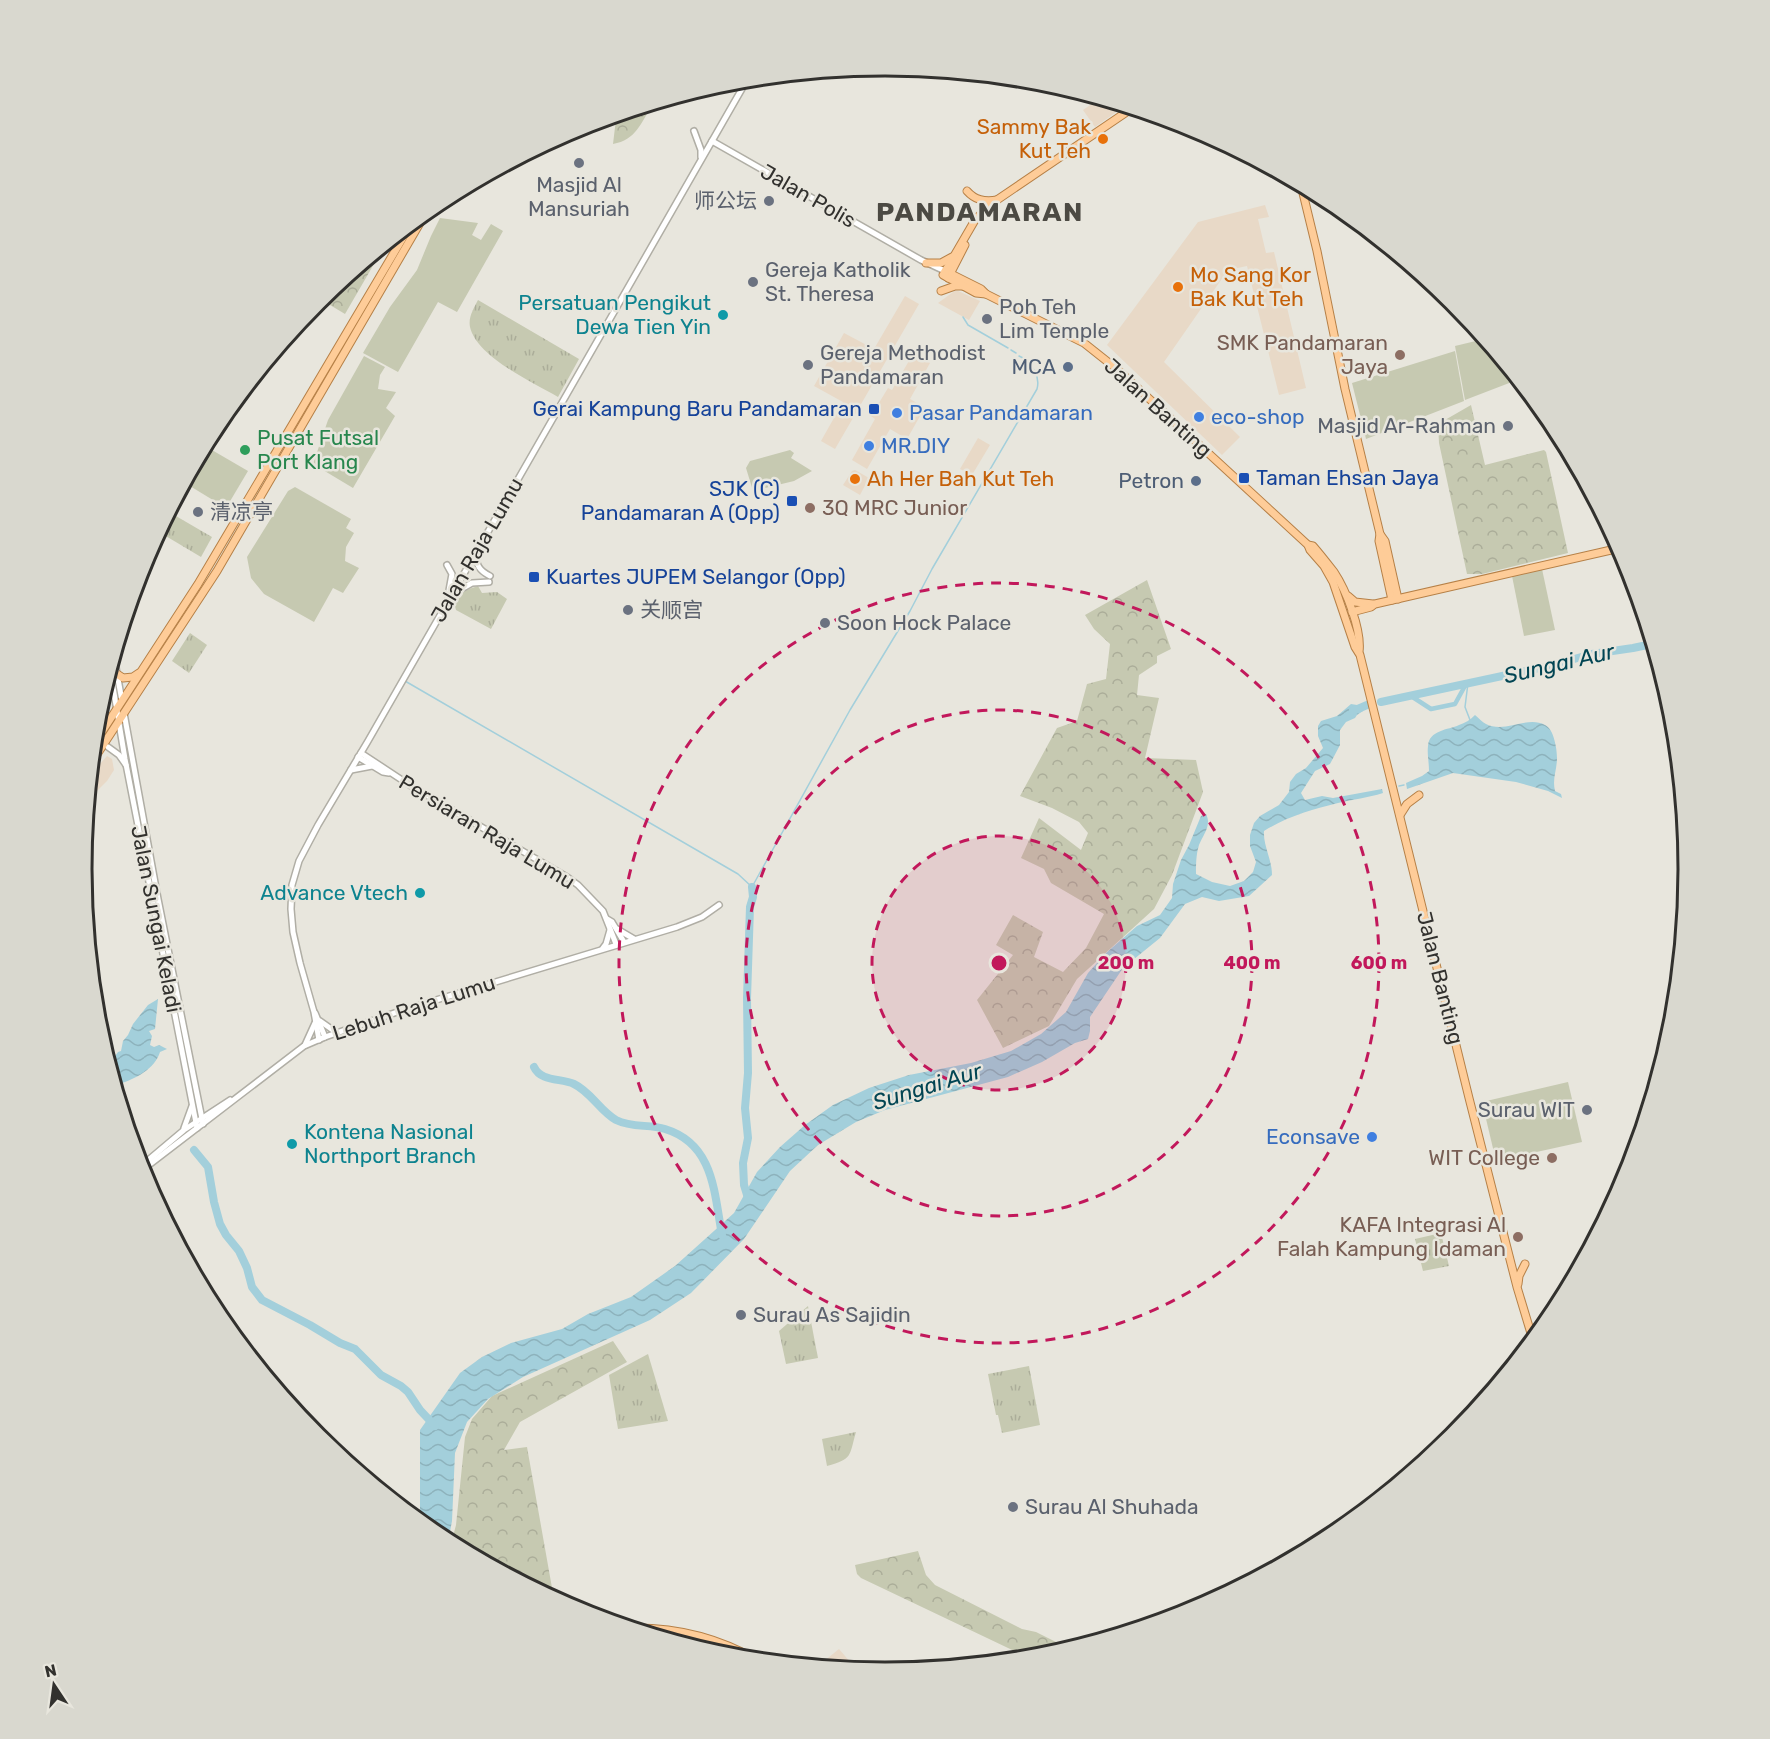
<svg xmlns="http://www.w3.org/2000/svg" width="1770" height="1739" font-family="Rubik,'Noto Sans SC',sans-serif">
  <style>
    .commercial { fill: #e8d9c7 }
    .grass { fill: url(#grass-tufts) }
    .forest { fill: url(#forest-crowns) }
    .park { fill: #c6c9b1 }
    .water { fill: url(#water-waves) }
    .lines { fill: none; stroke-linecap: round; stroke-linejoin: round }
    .stream { stroke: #a3cfdb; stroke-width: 1.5 }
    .canal { stroke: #a3cfdb; stroke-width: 4.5 }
    .river { stroke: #a3cfdb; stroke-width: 8 }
    .minor-casing { stroke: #b0aea5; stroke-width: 8 }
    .major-casing { stroke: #b68047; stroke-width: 9 }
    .minor { stroke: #fff; stroke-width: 5 }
    .major { stroke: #fecc98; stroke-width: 7 }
    .ring { fill: none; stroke: #c2185b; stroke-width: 3; stroke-dasharray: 10 8 }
    .food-dot { fill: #e8710a; stroke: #e8e6dd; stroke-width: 2 }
    .worship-dot { fill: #6b7280; stroke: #e8e6dd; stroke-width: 2 }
    .culture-dot { fill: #0f9aa8; stroke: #e8e6dd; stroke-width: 2 }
    .education-dot { fill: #8d6e63; stroke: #e8e6dd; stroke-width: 2 }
    .service-dot { fill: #5c6f8a; stroke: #e8e6dd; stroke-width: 2 }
    .transit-dot { fill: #1a4fb4; stroke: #e8e6dd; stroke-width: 2 }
    .shop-dot { fill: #3f7fe0; stroke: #e8e6dd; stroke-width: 2 }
    .leisure-dot { fill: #2e9e5b; stroke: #e8e6dd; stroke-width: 2 }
    .labels { text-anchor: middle; stroke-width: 5; stroke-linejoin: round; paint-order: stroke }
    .food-label { font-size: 21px; fill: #c56008; stroke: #e8e6dd; text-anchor: start }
    .worship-label { font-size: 21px; fill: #5b616d; stroke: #e8e6dd; text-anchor: start }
    .street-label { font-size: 21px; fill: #32312e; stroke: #e8e6dd }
    .culture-label { font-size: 21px; fill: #0d838f; stroke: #e8e6dd; text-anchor: end }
    .education-label { font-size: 21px; fill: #785e54; stroke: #e8e6dd; text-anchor: end }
    .service-label { font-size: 21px; fill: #4e5e75; stroke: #e8e6dd; text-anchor: end }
    .transit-label { font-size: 21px; fill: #164399; stroke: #e8e6dd; text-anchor: end }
    .shop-label { font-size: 21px; fill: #366cbe; stroke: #e8e6dd; text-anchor: start }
    .leisure-label { font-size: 21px; fill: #27864d; stroke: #e8e6dd; text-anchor: start }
    .water-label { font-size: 22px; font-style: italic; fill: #024553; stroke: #e8e6dd }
    .district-label { font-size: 27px; font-weight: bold; letter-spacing: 1.5px; fill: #4c4a43; stroke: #e8e6dd }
    .rim { fill: none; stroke: #32312e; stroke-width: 3 }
    .centre { fill: #c2185b; stroke: #e8e6dd; stroke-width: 3 }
    .ring-label { font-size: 18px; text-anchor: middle; font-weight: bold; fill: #c2185b; stroke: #e8e6dd; stroke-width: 5; stroke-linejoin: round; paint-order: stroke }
  </style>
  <defs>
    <pattern id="grass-tufts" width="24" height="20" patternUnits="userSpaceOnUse" patternTransform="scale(1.5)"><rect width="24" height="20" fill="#c6c9b1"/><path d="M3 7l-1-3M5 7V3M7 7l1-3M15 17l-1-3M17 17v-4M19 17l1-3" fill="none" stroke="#abad99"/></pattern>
    <pattern id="forest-crowns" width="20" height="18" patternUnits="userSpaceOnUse" patternTransform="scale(1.5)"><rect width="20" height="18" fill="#c6c9b1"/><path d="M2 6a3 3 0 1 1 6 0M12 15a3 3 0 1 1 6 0" fill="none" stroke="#abad99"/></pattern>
    <pattern id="water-waves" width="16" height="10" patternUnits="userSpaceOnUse" patternTransform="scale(1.5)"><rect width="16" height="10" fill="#a3cfdb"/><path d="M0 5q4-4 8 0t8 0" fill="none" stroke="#8db2bc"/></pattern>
  </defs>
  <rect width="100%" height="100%" fill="#e8e6dd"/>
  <g class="commercial">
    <path d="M 1099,99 L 1119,105 L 1122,108 L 1095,127 L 1083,110 Z"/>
    <path d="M 1265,205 L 1269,217 L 1258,219 L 1266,253 L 1274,252 L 1306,388 L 1279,395 L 1247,266 L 1228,270 L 1164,362 L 1240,437 L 1222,455 L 1107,345 L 1198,222 Z"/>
    <path d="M 956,290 L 980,301 L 969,320 L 938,303 Z"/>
    <path d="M 905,296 L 919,304 L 835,449 L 821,441 L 843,402 L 814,386 L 844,333 L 874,349 Z"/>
    <path d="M 913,354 L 930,363 L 910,399 L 924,407 L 924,409 L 907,439 L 890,429 L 867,469 L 852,460 L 875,419 L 871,416 L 888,388 L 892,390 Z"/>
    <path d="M 978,438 L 990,445 L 972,475 L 960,469 Z"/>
    <path d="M 855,470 L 869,478 L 860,495 L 843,485 L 852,471 Z"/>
    <path d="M 107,756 L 112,759 L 114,770 L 107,781 L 88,800 L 91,774 Z"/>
    <path d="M 839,1649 L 857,1670 L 818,1666 Z"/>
  </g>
  <g class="grass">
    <path d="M 478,300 L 579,359 L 558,397 C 532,382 477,357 470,327 C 468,317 474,308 478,300 Z"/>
    <path d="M 169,512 L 212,537 L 201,557 L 159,532 Z"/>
    <path d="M 478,586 L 482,593 L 497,592 L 507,599 L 491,629 L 456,610 L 454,602 L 463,591 Z"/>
    <path d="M 190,633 L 207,645 L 189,673 L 172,661 Z"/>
    <path d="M 1441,1233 L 1449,1266 L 1423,1271 L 1415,1239 Z"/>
    <path d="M 808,1306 L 818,1358 L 786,1364 L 779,1331 Z"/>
    <path d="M 648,1354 L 668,1421 L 618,1429 L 609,1375 Z"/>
    <path d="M 1029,1366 L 1040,1425 L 1002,1433 L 998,1415 L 996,1415 L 988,1374 Z"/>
    <path d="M 856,1432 C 849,1456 853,1459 827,1466 L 822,1439 Z"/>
  </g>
  <g class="forest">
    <path d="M 652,105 C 641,123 636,140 613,144 L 616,119 L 612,117 Z"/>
    <path d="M 385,245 L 345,314 L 320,299 Z"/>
    <path d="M 1471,405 L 1485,465 L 1544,450 L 1546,452 L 1568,553 L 1482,574 L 1467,574 L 1439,443 L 1438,424 Z"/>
    <path d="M 1147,580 L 1171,649 L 1157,656 L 1157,663 L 1139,675 L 1137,695 L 1159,698 L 1145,758 L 1196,760 L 1203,792 L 1172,875 L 1154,909 L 1077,979 L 1049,1026 L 1003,1048 L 977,1000 L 1013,955 L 996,945 L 1013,915 L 1043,932 L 1034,957 L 1063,972 L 1086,948 L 1104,914 L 1051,883 L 1044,869 L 1021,858 L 1039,818 L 1081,850 L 1088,833 L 1079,822 L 1052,808 L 1020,796 L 1057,728 L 1077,721 L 1087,684 L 1106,679 L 1110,644 L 1094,629 L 1085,615 Z"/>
    <path d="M 613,1341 L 627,1362 L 520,1422 L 504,1450 L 527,1447 L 554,1599 L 451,1544 L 456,1525 L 465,1437 L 472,1419 L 492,1396 Z"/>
    <path d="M 918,1551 L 926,1575 L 935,1585 L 1022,1629 L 1036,1632 L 1070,1649 L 1041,1658 L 1031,1659 L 861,1578 L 857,1574 L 855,1565 Z"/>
  </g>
  <g class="park">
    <path d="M 440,218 L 478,223 L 472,235 L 481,240 L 491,224 L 503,231 L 457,312 L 438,302 L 398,372 L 363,353 L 390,307 L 417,270 L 431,236 Z"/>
    <path d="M 1484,339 L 1517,380 L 1465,400 L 1455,346 Z"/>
    <path d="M 1455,351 L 1464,401 L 1366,439 L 1352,383 Z"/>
    <path d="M 364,356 L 385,367 L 380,375 L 378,389 L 396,392 L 386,408 L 395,416 L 353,488 L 313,464 L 328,420 Z"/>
    <path d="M 205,446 L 248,471 L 226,508 L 185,483 Z"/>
    <path d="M 790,450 L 794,453 L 791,458 L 812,471 L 794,481 L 753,491 L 746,468 L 750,461 Z"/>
    <path d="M 295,487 L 351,519 L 346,528 L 354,533 L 346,547 L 345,561 L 359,568 L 343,593 L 333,588 L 314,622 L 264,594 L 251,578 L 247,557 L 288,491 Z"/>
    <path d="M 1542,569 L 1555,630 L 1524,636 L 1512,576 Z"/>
    <path d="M 1568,1082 L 1582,1142 L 1496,1161 L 1482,1102 Z"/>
  </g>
  <g class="water">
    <path d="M 1351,704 L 1363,706 L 1363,711 L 1357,715 L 1355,718 L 1346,722 L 1340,730 L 1340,745 L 1330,764 L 1315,771 L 1301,793 L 1305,800 L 1322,796 L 1333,798 L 1382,789 L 1383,793 C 1368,798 1353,799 1338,803 C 1313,809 1286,817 1264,831 C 1263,846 1272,859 1272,875 L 1249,896 L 1219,901 L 1202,897 L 1185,904 L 1160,938 L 1123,968 L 1090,1017 L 1090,1031 L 1088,1039 L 1075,1043 L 1042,1062 L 1008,1077 L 885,1110 L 856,1122 L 818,1145 L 790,1171 L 744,1239 L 691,1293 L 650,1320 L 523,1377 L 488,1399 L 467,1422 L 455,1453 L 452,1521 L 448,1542 L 438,1537 L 418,1521 L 420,1509 L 420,1430 L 460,1373 L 482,1357 L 511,1343 L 562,1329 L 588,1314 L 631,1297 L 675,1266 L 734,1213 L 757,1172 L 780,1147 L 805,1125 L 833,1105 L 869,1088 L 909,1075 L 971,1063 L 1011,1051 L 1041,1034 L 1066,1012 L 1088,973 L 1106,953 L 1137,926 L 1160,915 L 1172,898 L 1173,884 L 1181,860 L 1189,845 L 1201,816 L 1206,814 C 1212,825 1203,835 1199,845 C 1196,855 1196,864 1196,874 L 1212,882 L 1230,886 L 1244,881 L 1253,872 L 1256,862 L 1250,846 L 1250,835 L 1254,823 L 1260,816 L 1279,805 L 1289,792 L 1290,782 L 1296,774 L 1306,768 L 1323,748 L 1318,736 L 1318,726 L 1321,721 L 1337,716 Z"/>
    <path d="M 1475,715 C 1479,718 1482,722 1486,724 C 1505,734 1527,715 1545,725 C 1554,729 1557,749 1557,758 C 1557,770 1552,779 1555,791 L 1561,794 L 1562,798 L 1548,791 L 1516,782 L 1453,773 L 1407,789 L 1406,783 L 1422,776 L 1429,771 C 1429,762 1427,754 1428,746 C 1429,730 1448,730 1459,725 C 1465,723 1470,720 1475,715 Z"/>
    <path d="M 158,999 L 155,1029 L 149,1031 L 152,1036 L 150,1045 L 154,1047 L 159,1045 L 167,1049 L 160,1052 C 155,1069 135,1079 119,1084 L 113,1069 L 113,1059 L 118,1052 L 121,1051 L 123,1041 L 128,1035 L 133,1024 L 148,1005 Z"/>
  </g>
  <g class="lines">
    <g class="stream">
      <path d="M 963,317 L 968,325 L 1008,348"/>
      <path d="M 1011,350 L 1016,353"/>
      <path d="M 1019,356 L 1025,359"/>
      <path d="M 405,681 L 738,874 L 752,887 L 850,710 L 910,611 L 932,569 L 1037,389 C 1040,378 1035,369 1027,361"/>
      <path d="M 1468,683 L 1465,707 L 1470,720"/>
      <path d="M 1399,786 L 1404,785"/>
    </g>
    <path class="canal" d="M 1411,696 L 1431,709 L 1455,704 L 1466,684"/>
    <g class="river">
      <path d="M 1381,702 L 1549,666 L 1592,654 L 1633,648 L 1652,644"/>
      <path d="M 1353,711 L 1367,705"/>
      <path d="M 534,1067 C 541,1082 561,1078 574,1084 C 591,1092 600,1111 616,1120 C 632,1128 649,1124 665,1129 C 714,1144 714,1192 722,1235"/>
      <path d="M 194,1150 L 208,1167 L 214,1202 L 220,1224 L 226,1235 L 239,1251 L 247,1268 L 252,1287 L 262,1300 L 310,1325 L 340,1343 L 355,1349 L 381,1375 L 401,1386 L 408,1392 L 420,1410 L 435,1426"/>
      <path d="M 748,1198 L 744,1185 L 743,1163 L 748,1138 L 745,1108 L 748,1073 L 747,998 L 750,907 L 753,897 L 752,887"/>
    </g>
    <g class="minor-casing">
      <g id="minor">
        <path d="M 694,131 L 701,150 L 701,157"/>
        <path d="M 712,141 L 921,260 L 945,271"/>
        <path d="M 477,554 C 475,565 480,571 490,576"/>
        <path d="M 447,565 L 452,574 L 448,596"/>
        <path d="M 454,593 L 472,583 L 489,582"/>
        <path d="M 114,657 L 122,701"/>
        <path d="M 110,669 L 125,759 L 197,1128"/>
        <path d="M 124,713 L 158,899 L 203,1124"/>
        <path d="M 108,747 L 119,755 L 126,765"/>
        <path d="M 361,753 L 411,786 L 567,877 L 578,885 L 603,911 L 616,944"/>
        <path d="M 358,757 L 383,772 L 389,773"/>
        <path d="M 351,770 L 372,766"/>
        <path d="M 607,919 L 612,922 L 624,942"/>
        <path d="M 617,929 L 634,939"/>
        <path d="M 603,948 L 606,944 L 610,930"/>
        <path d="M 315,1013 L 325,1037"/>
        <path d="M 320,1021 L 337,1033"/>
        <path d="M 319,1040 L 314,1012 L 300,963 L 293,932 L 291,909 L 292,885 L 299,861 L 318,825 L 368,741 L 747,80"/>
        <path d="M 305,1045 L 315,1023"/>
        <path d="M 184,1128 L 192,1106"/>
        <path d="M 140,1167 L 184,1130 L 230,1100"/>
        <path d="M 141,1171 L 304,1046 L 325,1037 L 403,1010 L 677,927 L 702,917 L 719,905"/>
      </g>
    </g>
    <g class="major-casing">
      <g id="major">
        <path d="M 1301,185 L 1317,251 L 1345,389 L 1380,534 L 1379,541 L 1392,600"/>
        <path d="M 967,191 C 975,200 984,202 997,200"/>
        <path d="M 926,263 L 941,263 L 952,257"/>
        <path d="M 945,271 L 981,289 L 986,294 L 1084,343 L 1118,370 L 1308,545 L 1313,546 C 1320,554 1327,563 1334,572 C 1346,590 1362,630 1359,652"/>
        <path d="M 948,278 L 965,245"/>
        <path d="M 941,291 L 955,286 L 962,286"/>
        <path d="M 986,294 L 976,293 L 943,275 L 975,220 L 991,204 L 1131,109"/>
        <path d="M 1380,534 L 1385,541 L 1398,599"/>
        <path d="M 1308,545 L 1310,550 L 1324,566 L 1333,582 L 1355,647 L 1360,655 L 1469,1098 L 1517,1287 L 1533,1340"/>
        <path d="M 1348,596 L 1355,602 L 1373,604"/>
        <path d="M 1352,612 L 1371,607 L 1375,604 L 1620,548"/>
        <path d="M 117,674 L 123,678 L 133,677 L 139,673"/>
        <path d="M 94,744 L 198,584 L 411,224"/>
        <path d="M 92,762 L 217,571 L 427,211"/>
        <path d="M 1400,815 L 1407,804 L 1419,795"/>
        <path d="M 1518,1284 L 1519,1276 L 1525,1264"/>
        <path d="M 630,1628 C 676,1627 717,1637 757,1660"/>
        <path d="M 658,1636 L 702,1644 L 739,1659"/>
      </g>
    </g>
    <use href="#minor" class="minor"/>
    <use href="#major" class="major"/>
  </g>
  <circle cx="999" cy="963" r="127" fill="#c2185b" fill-opacity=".12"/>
  <g class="ring">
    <circle cx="999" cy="963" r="127"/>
    <circle cx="999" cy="963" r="253"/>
    <circle cx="999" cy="963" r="380"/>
  </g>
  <g class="food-dot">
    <circle cx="1103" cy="139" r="6"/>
    <circle cx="1178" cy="287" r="6"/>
    <circle cx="855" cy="479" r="6"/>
  </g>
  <g class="worship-dot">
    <circle cx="579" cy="163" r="6"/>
    <circle cx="769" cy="201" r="6"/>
    <circle cx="753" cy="282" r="6"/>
    <circle cx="987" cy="319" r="6"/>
    <circle cx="808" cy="365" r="6"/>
    <circle cx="1508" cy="426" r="6"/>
    <circle cx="198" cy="512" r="6"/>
    <circle cx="628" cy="610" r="6"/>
    <circle cx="825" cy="623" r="6"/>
    <circle cx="1587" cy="1110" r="6"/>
    <circle cx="741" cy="1315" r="6"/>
    <circle cx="1013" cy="1507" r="6"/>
  </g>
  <g class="culture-dot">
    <circle cx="723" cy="315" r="6"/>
    <circle cx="420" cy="893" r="6"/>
    <circle cx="292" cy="1144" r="6"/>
  </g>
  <g class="education-dot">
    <circle cx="1400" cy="355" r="6"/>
    <circle cx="810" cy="508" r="6"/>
    <circle cx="1552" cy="1158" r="6"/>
    <circle cx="1518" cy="1237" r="6"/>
  </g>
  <g class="service-dot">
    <circle cx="1068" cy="367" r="6"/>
    <circle cx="1196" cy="481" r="6"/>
  </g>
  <g class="transit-dot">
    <rect x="868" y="403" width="12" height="12" rx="3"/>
    <rect x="1238" y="472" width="12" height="12" rx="3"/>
    <rect x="786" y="495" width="12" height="12" rx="3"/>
    <rect x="528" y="571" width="12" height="12" rx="3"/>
  </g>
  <g class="shop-dot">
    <circle cx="897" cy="413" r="6"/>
    <circle cx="1199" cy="417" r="6"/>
    <circle cx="869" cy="446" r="6"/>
    <circle cx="1372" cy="1137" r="6"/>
  </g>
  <circle class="leisure-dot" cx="245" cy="450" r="6"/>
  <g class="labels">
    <g class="food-label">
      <text x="1091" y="134" text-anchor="end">Sammy Bak<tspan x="1091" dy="24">Kut Teh</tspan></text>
      <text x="1190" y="282">Mo Sang Kor<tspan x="1190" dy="24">Bak Kut Teh</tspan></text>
      <text x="867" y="486">Ah Her Bah Kut Teh</text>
    </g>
    <g class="worship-label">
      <text x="579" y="192" text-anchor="middle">Masjid Al<tspan x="579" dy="24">Mansuriah</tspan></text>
      <text x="757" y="208" text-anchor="end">师公坛</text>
      <text x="765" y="277">Gereja Katholik<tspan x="765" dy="24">St. Theresa</tspan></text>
      <text x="999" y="314">Poh Teh<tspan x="999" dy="24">Lim Temple</tspan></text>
      <text x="820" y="360">Gereja Methodist<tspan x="820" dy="24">Pandamaran</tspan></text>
      <text x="1496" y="433" text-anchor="end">Masjid Ar-Rahman</text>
      <text x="210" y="519">清凉亭</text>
      <text x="640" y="617">关顺宫</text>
      <text x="837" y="630">Soon Hock Palace</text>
      <text x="1575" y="1117" text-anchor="end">Surau WIT</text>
      <text x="753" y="1322">Surau As Sajidin</text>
      <text x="1025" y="1514">Surau Al Shuhada</text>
    </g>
    <g class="street-label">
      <text transform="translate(808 196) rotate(30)" y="7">Jalan Polis</text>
      <text transform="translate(1158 408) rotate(42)" y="7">Jalan Banting</text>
      <text transform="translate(477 550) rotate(-60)" y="7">Jalan Raja Lumu</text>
      <text transform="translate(487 832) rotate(31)" y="7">Persiaran Raja Lumu</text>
      <text transform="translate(156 919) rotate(79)" y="7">Jalan Sungai Keladi</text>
      <text transform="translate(1440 978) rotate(76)" y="7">Jalan Banting</text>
      <text transform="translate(414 1008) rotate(-18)" y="7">Lebuh Raja Lumu</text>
    </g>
    <g class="culture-label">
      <text x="711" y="310">Persatuan Pengikut<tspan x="711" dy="24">Dewa Tien Yin</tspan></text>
      <text x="408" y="900">Advance Vtech</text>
      <text x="304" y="1139" text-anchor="start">Kontena Nasional<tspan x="304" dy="24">Northport Branch</tspan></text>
    </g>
    <g class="education-label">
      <text x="1388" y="350">SMK Pandamaran<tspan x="1388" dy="24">Jaya</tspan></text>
      <text x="822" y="515" text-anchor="start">3Q MRC Junior</text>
      <text x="1540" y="1165">WIT College</text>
      <text x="1506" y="1232">KAFA Integrasi Al<tspan x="1506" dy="24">Falah Kampung Idaman</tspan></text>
    </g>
    <g class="service-label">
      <text x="1056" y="374">MCA</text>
      <text x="1184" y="488">Petron</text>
    </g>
    <g class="transit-label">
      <text x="862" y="416">Gerai Kampung Baru Pandamaran</text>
      <text x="1256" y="485" text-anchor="start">Taman Ehsan Jaya</text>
      <text x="780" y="496">SJK (C)<tspan x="780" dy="24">Pandamaran A (Opp)</tspan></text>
      <text x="546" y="584" text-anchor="start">Kuartes JUPEM Selangor (Opp)</text>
    </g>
    <g class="shop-label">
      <text x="909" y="420">Pasar Pandamaran</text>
      <text x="1211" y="424">eco-shop</text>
      <text x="881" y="453">MR.DIY</text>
      <text x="1360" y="1144" text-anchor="end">Econsave</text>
    </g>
    <g class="leisure-label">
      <text x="257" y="445">Pusat Futsal<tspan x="257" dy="24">Port Klang</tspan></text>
    </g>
    <g class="water-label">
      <text transform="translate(1559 663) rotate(-13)" y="8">Sungai Aur</text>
      <text transform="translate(927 1086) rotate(-17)" y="8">Sungai Aur</text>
    </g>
    <g class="district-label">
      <text x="980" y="221">PANDAMARAN</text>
    </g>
  </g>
  <path d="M0 0H1770V1739H0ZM92 869a793 793 0 1 1 1586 0a793 793 0 1 1-1586 0Z" fill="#d9d8cf" fill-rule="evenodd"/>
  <path class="rim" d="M92 869a793 793 0 1 1 1586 0a793 793 0 1 1-1586 0Z"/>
  <circle cx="999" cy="963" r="9" class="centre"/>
  <g class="ring-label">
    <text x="1126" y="969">200 m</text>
    <text x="1252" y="969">400 m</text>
    <text x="1379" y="969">600 m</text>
  </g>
  <g transform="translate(54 1685) rotate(347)" stroke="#e8e6dd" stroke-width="4.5" paint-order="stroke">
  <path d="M0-4.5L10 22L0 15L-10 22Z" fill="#32312e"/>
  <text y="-9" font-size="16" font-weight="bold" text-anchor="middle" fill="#32312e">N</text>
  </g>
</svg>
